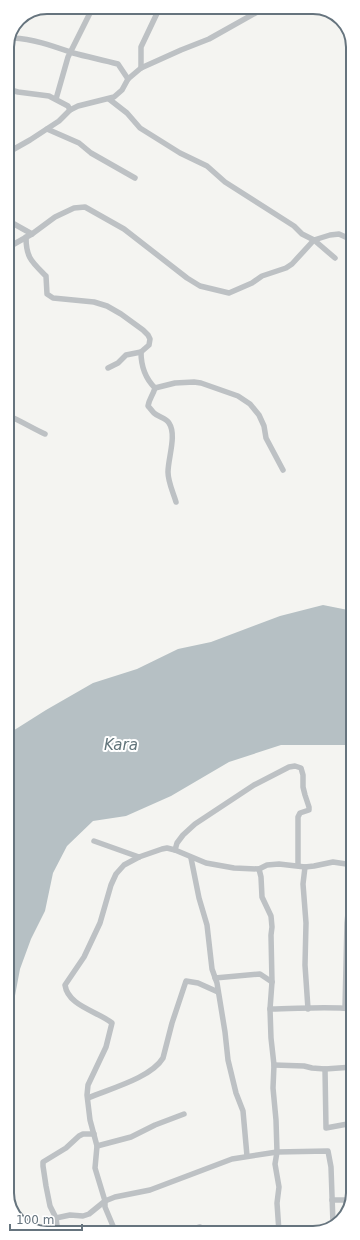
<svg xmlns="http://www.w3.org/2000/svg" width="360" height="1240" font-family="'DejaVu Sans',sans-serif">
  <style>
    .water { fill: #b6c0c4 }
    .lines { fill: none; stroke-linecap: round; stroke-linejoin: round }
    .minor { stroke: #bdc1c4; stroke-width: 5.5 }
    .labels { text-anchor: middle; stroke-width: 4; stroke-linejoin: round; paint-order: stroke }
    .water-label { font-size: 15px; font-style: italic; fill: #62757b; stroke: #fff }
    .rim { fill: none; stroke: #66747e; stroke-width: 2 }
  </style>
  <rect width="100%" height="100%" fill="#f4f4f1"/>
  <path class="water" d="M 323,605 L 353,611 L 353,745 L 281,745 L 229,762 L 171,796 L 126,816 L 93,821 L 67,846 L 53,873 L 45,911 L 31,939 L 20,969 L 11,1017 L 8,1024 L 8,734 L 46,710 L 93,683 L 137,669 L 178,649 L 211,642 L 280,616 Z"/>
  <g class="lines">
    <g class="minor">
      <path d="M 13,38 C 34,39 53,46 73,53 C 88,57 103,60 118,64 L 128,79"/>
      <path d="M 141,68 L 141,47 L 160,7"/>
      <path d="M 7,89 L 18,92 L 49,96 L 68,106 L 70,110"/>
      <path d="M 56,99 L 68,57 L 93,7"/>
      <path d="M 109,99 L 127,113 L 140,128 L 180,153 L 207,166 L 225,182 L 294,226 L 302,234 L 314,240 L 330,235 L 339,234 L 352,240"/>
      <path d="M 47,129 L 79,143 L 91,153 L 135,178"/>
      <path d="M 7,153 L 30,140 L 59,121 L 70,110 L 78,106 L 114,97 L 122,90 L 128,79 L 141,68 L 181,50 L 209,39 L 266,7"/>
      <path d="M 7,220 L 32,234"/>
      <path d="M 26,237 C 26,258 32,262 46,276 L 47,294 L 53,298 L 94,302 L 107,306 L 121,314 L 143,330 L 148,335 L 150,339 L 149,345 L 141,352 L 126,355 L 118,363 L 108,368"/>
      <path d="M 7,248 L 32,234 L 55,217 L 74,208 L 85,207 L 124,229 L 187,278 L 200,286 L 229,293 L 252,283 L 262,276 L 286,268 L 292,264 L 314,240 L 335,258"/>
      <path d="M 141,352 C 141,366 145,378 155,388 C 153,395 149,399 148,406 C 150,408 152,411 154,413 C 158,417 166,418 169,423 C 177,435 168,458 168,472 C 168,482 173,492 176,502"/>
      <path d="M 155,388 L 175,383 L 194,382 L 201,383 L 238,396 L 250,404 L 259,415 L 264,426 L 266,438 L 283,470"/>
      <path d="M 7,415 C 21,421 32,428 45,434"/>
      <path d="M 94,841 L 139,857"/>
      <path d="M 175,850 L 177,843 L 183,835 L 195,824 L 254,785 L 289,767 L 295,766 L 301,768 L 303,775 L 303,787 L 305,795 L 309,807 L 309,810 L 300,813 L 298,817 L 298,865"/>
      <path d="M 191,858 L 199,898 L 207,925 L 212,969 L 217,983 L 225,1032 L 228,1060 L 236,1093 L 243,1111 L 247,1156"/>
      <path d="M 305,867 L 303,884 L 306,923 L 305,965 L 308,1009"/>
      <path d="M 259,869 L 261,877 L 262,897 L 271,916 L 272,927 L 271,935 L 272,982 L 270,1009 L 271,1038 L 274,1065 L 273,1088 L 276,1120 L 277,1152 L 275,1164 L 279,1187 L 277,1203 L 279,1232"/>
      <path d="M 215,978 L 260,974 L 272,982"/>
      <path d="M 345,1008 L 347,923 L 353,865"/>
      <path d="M 270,1009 C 298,1009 325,1006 353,1009"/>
      <path d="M 274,1065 L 304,1066 L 312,1068 L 325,1069 L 353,1067"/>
      <path d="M 325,1069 L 326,1128 L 353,1123"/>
      <path d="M 88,1098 C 109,1089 151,1078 163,1058 L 172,1023 L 186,981 L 198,983 L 218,992"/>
      <path d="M 97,1146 L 131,1137 L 155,1125 L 184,1114"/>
      <path d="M 332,1200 L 351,1200"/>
      <path d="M 56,1218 L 70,1215 L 83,1216 L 89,1214 L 105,1201 L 115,1197 L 150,1190 L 232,1159 L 277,1152 L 328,1151 L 331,1167 L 333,1224"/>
      <path d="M 182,1232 L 200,1227"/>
      <path d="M 58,1233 L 56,1218 L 50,1206 L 46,1186 L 43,1166 L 43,1162 L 66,1148 L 79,1136 L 83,1134 L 94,1134"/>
      <path d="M 113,1233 L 113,1226 L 105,1207 L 105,1201 L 95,1168 L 97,1146 L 90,1120 L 87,1095 L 88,1085 L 106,1047 L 112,1023 C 97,1011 68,1006 65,985 L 84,957 L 100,923 L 111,885 L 116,874 L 124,865 L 139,857 L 162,849 L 167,848 L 175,850 L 206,863 L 234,868 L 259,869 L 267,865 L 279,864 L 305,867 L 314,866 L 333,862 L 353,865"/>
    </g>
  </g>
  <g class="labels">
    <g class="water-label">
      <text x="121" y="750">Kara</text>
    </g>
  </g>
  <path d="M0 0H360V1240H0ZM47 14H313A33 33 0 0 1 346 47V1193A33 33 0 0 1 313 1226H47A33 33 0 0 1 14 1193V47A33 33 0 0 1 47 14Z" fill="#fff" fill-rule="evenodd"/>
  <path class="rim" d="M47 14H313A33 33 0 0 1 346 47V1193A33 33 0 0 1 313 1226H47A33 33 0 0 1 14 1193V47A33 33 0 0 1 47 14Z"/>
  <path d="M10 1224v6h72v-6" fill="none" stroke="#66747e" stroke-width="2"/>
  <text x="16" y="1224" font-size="12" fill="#66747e" stroke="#ffffff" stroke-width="3" paint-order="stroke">100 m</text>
</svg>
